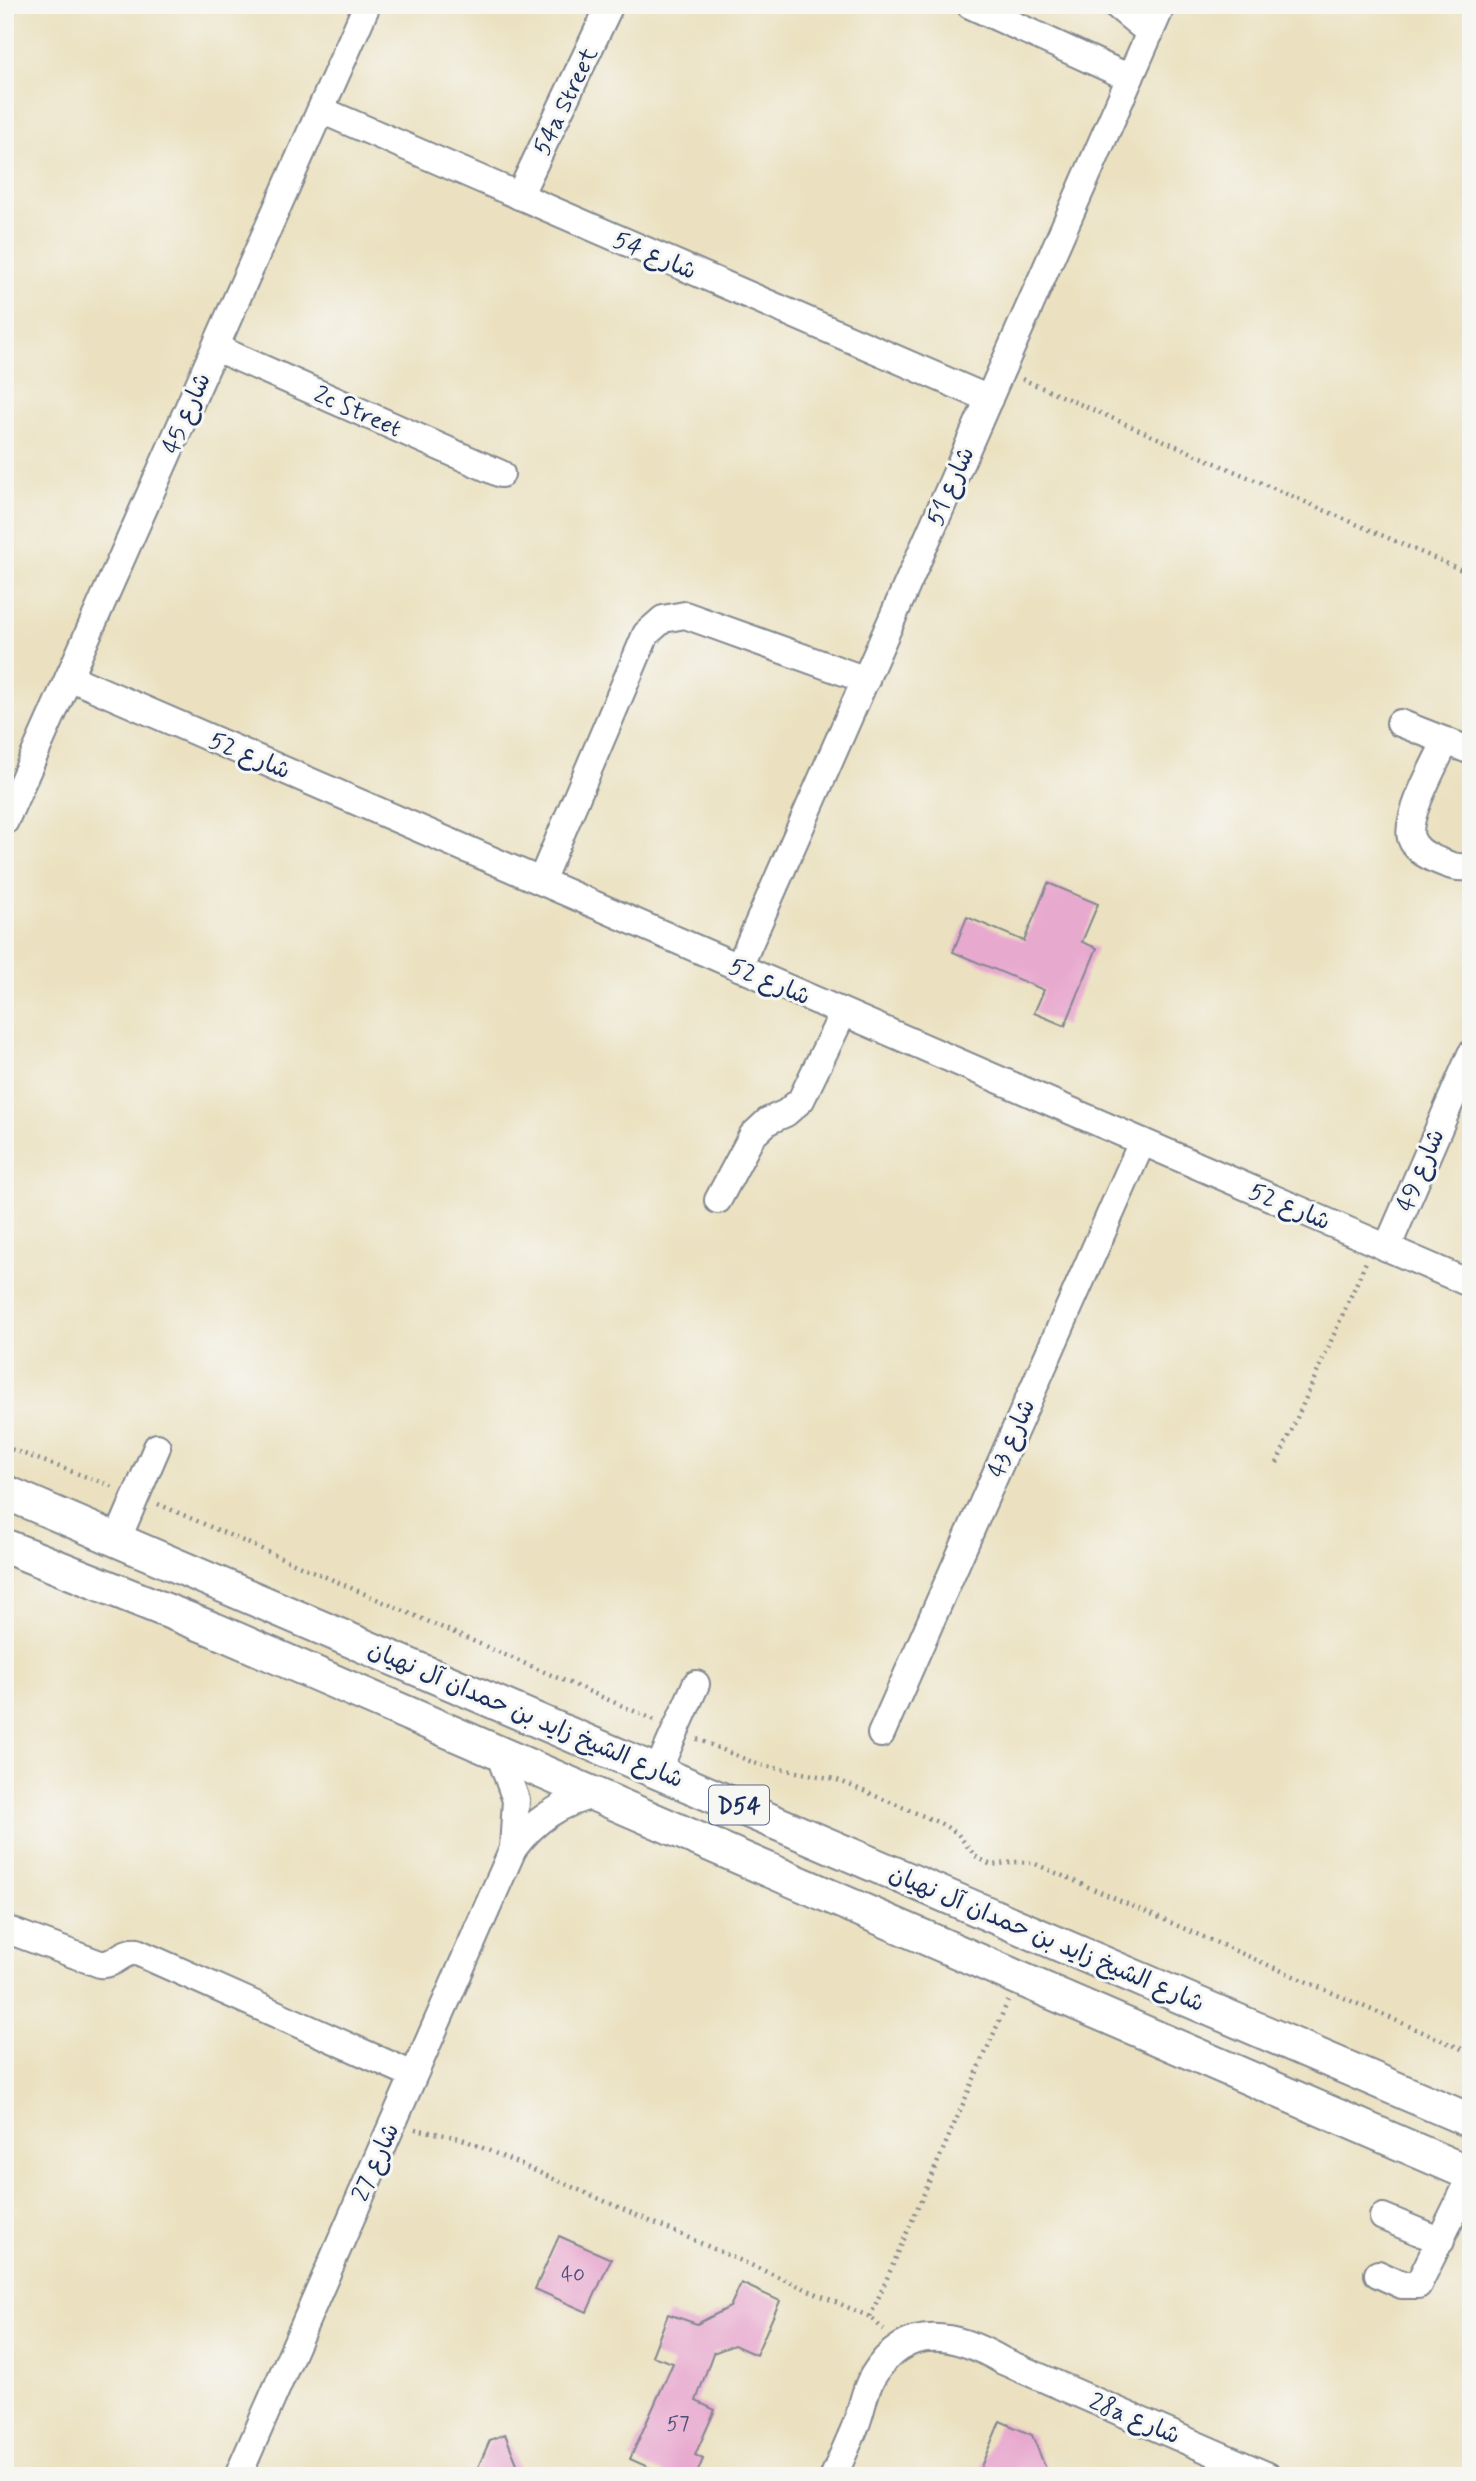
<svg xmlns="http://www.w3.org/2000/svg" width="1476" height="2481" font-family="Mynerve,'Playpen Sans Arabic',sans-serif">
  <style>
    .building { fill: #e8a9cf }
    .lines { fill: none; stroke-linecap: round; stroke-linejoin: round }
    .minor-casing { stroke: #83888f; stroke-width: 30 }
    .major-casing { stroke: #83888f; stroke-width: 37 }
    .path { stroke: #83888f; stroke-width: 4.5; stroke-dasharray: 2 5; stroke-linecap: butt }
    .minor { stroke: #fff; stroke-width: 26 }
    .major { stroke: #fff; stroke-width: 33 }
    .labels { text-anchor: middle; stroke-width: 6; stroke-linejoin: round; paint-order: stroke }
    .number-label { font-size: 21px; fill: #4e4e7a }
    .shield { fill: #f6f6f2; stroke: #5d6b8a; stroke-width: 2 }
    .shield-label { font-size: 23px; font-weight: bold; fill: #1b2f5e }
    .street-label { font-size: 24px; fill: #1b2f5e; stroke: #f6f6f2 }
  </style>
  <rect width="100%" height="100%" fill="#f6f6f2"/>
  <filter id="ink" filterUnits="userSpaceOnUse"><feTurbulence type="fractalNoise" baseFrequency=".0143" numOctaves="2"/><feDisplacementMap in="SourceGraphic" scale="14" xChannelSelector="R" yChannelSelector="G"/><feConvolveMatrix kernelMatrix="1 2 1 2 8 2 1 2 1" color-interpolation-filters="sRGB"/></filter>
  <filter id="wash" filterUnits="userSpaceOnUse"><feTurbulence type="fractalNoise" baseFrequency=".00686" numOctaves="4" result="noise"/><feDisplacementMap in="SourceGraphic" scale="28" xChannelSelector="R" yChannelSelector="G"/><feGaussianBlur stdDeviation="1.57" result="paint"/><feColorMatrix in="noise" values="0 0 0 0 0 0 0 0 0 0 0 0 0 0 0 0 0 1.4 0 .05"/><feComposite in="paint" operator="in"/></filter>
  <g filter="url(#wash)">
    <rect width="100%" height="100%" fill="#ebe1c0"/>
    <g id="blocks">
      <g class="building">
        <path d="M 1048,883 L 1098,904 L 1082,942 L 1097,948 L 1065,1026 L 1034,1013 L 1044,990 L 953,952 L 967,917 L 1024,941 Z"/>
        <path d="M 559,2236 L 611,2259 L 587,2312 L 535,2289 Z"/>
        <path d="M 741,2283 L 780,2301 L 756,2355 L 734,2345 L 713,2353 L 696,2401 L 715,2410 L 695,2455 L 703,2459 L 696,2476 L 668,2476 L 630,2459 L 673,2363 L 652,2356 L 668,2314 L 697,2324 L 730,2307 Z"/>
        <path d="M 1000,2421 L 1032,2435 L 1049,2476 L 977,2476 Z"/>
        <path d="M 505,2434 L 522,2476 L 474,2476 L 490,2440 Z"/>
      </g>
    </g>
  </g>
  <g filter="url(#ink)">
    <use href="#blocks" fill-opacity="0" stroke="#83888f" stroke-width="2"/>
    <g class="lines">
      <g class="minor-casing">
        <g id="minor">
          <path d="M 970,5 L 1130,78"/>
          <path d="M 1116,5 L 1150,33"/>
          <path d="M 321,110 L 989,399"/>
          <path d="M 519,196 L 610,5"/>
          <path d="M 216,348 L 501,474"/>
          <path d="M 69,677 L 1471,1284"/>
          <path d="M 1400,723 L 1471,751"/>
          <path d="M 1446,741 C 1436,762 1405,817 1411,838 C 1415,849 1424,854 1434,859 C 1446,864 1458,870 1471,866"/>
          <path d="M 5,821 L 367,5"/>
          <path d="M 541,881 L 646,634 L 663,619 L 685,615 L 866,680"/>
          <path d="M 739,967 L 1162,5"/>
          <path d="M 718,1200 L 752,1136 L 768,1121 L 786,1113 L 801,1100 L 843,1013"/>
          <path d="M 1387,1248 L 1471,1054"/>
          <path d="M 118,1538 L 157,1447"/>
          <path d="M 881,1734 L 1142,1142"/>
          <path d="M 499,1753 L 516,1800 L 513,1849"/>
          <path d="M 658,1770 L 696,1684"/>
          <path d="M 5,1929 L 100,1964 C 116,1966 121,1950 137,1952 L 413,2075"/>
          <path d="M 1383,2217 L 1441,2241"/>
          <path d="M 1378,2274 L 1402,2285 L 1418,2285 L 1471,2177"/>
          <path d="M 238,2476 L 513,1849 C 534,1820 560,1803 595,1795"/>
          <path d="M 834,2476 C 841,2458 850,2440 857,2422 C 863,2406 864,2390 873,2376 C 906,2321 957,2334 1003,2361 L 1268,2476"/>
        </g>
      </g>
      <g class="major-casing">
        <g id="major">
          <path d="M 5,1492 L 1471,2121"/>
          <path d="M 5,1546 L 215,1630 L 1471,2174"/>
        </g>
      </g>
      <g class="path">
        <path d="M 1022,379 L 1471,574"/>
        <path d="M 5,1447 L 114,1487"/>
        <path d="M 1277,1463 L 1366,1262"/>
        <path d="M 158,1504 L 657,1721"/>
        <path d="M 697,1739 L 759,1765 L 835,1779 L 940,1823 L 957,1833 L 975,1856 L 991,1865 L 1017,1862 L 1033,1863 L 1471,2053"/>
        <path d="M 415,2129 L 460,2138 L 870,2317 L 884,2330"/>
        <path d="M 870,2317 L 1008,2001"/>
      </g>
      <use href="#minor" class="minor"/>
      <use href="#major" class="major"/>
    </g>
  </g>
  <g class="labels">
    <g class="number-label">
      <text x="573" y="2281">40</text>
      <text x="678" y="2430">57</text>
    </g>
    <rect class="shield" x="709" y="1785.5" width="60" height="39" rx="5"/>
    <g class="shield-label">
      <text x="739" y="1813">D54</text>
    </g>
    <g class="street-label">
      <text transform="translate(565 101) rotate(-64)" y="8">54a Street</text>
      <text transform="translate(655 255) rotate(23)" y="8">شارع 54</text>
      <text transform="translate(358 411) rotate(24)" y="8">2c Street</text>
      <text transform="translate(186 413) rotate(-66)" y="8">شارع 45</text>
      <text transform="translate(950 486) rotate(-66)" y="8">شارع 51</text>
      <text transform="translate(250 755) rotate(23)" y="8">شارع 52</text>
      <text transform="translate(770 981) rotate(23)" y="8">شارع 52</text>
      <text transform="translate(1420 1170) rotate(-67)" y="8">شارع 49</text>
      <text transform="translate(1290 1206) rotate(23)" y="8">شارع 52</text>
      <text transform="translate(1011 1438) rotate(-66)" y="8">شارع 43</text>
      <text transform="translate(526 1714) rotate(23)" y="8">شارع الشيخ زايد بن حمدان آل نهيان</text>
      <text transform="translate(1047 1938) rotate(23)" y="8">شارع الشيخ زايد بن حمدان آل نهيان</text>
      <text transform="translate(375 2162) rotate(-66)" y="8">شارع 27</text>
      <text transform="translate(1135 2418) rotate(23)" y="8">28a شارع</text>
    </g>
  </g>
  <rect width="1476" height="2481" fill="none" stroke="#f6f6f2" stroke-width="28"/>
</svg>
